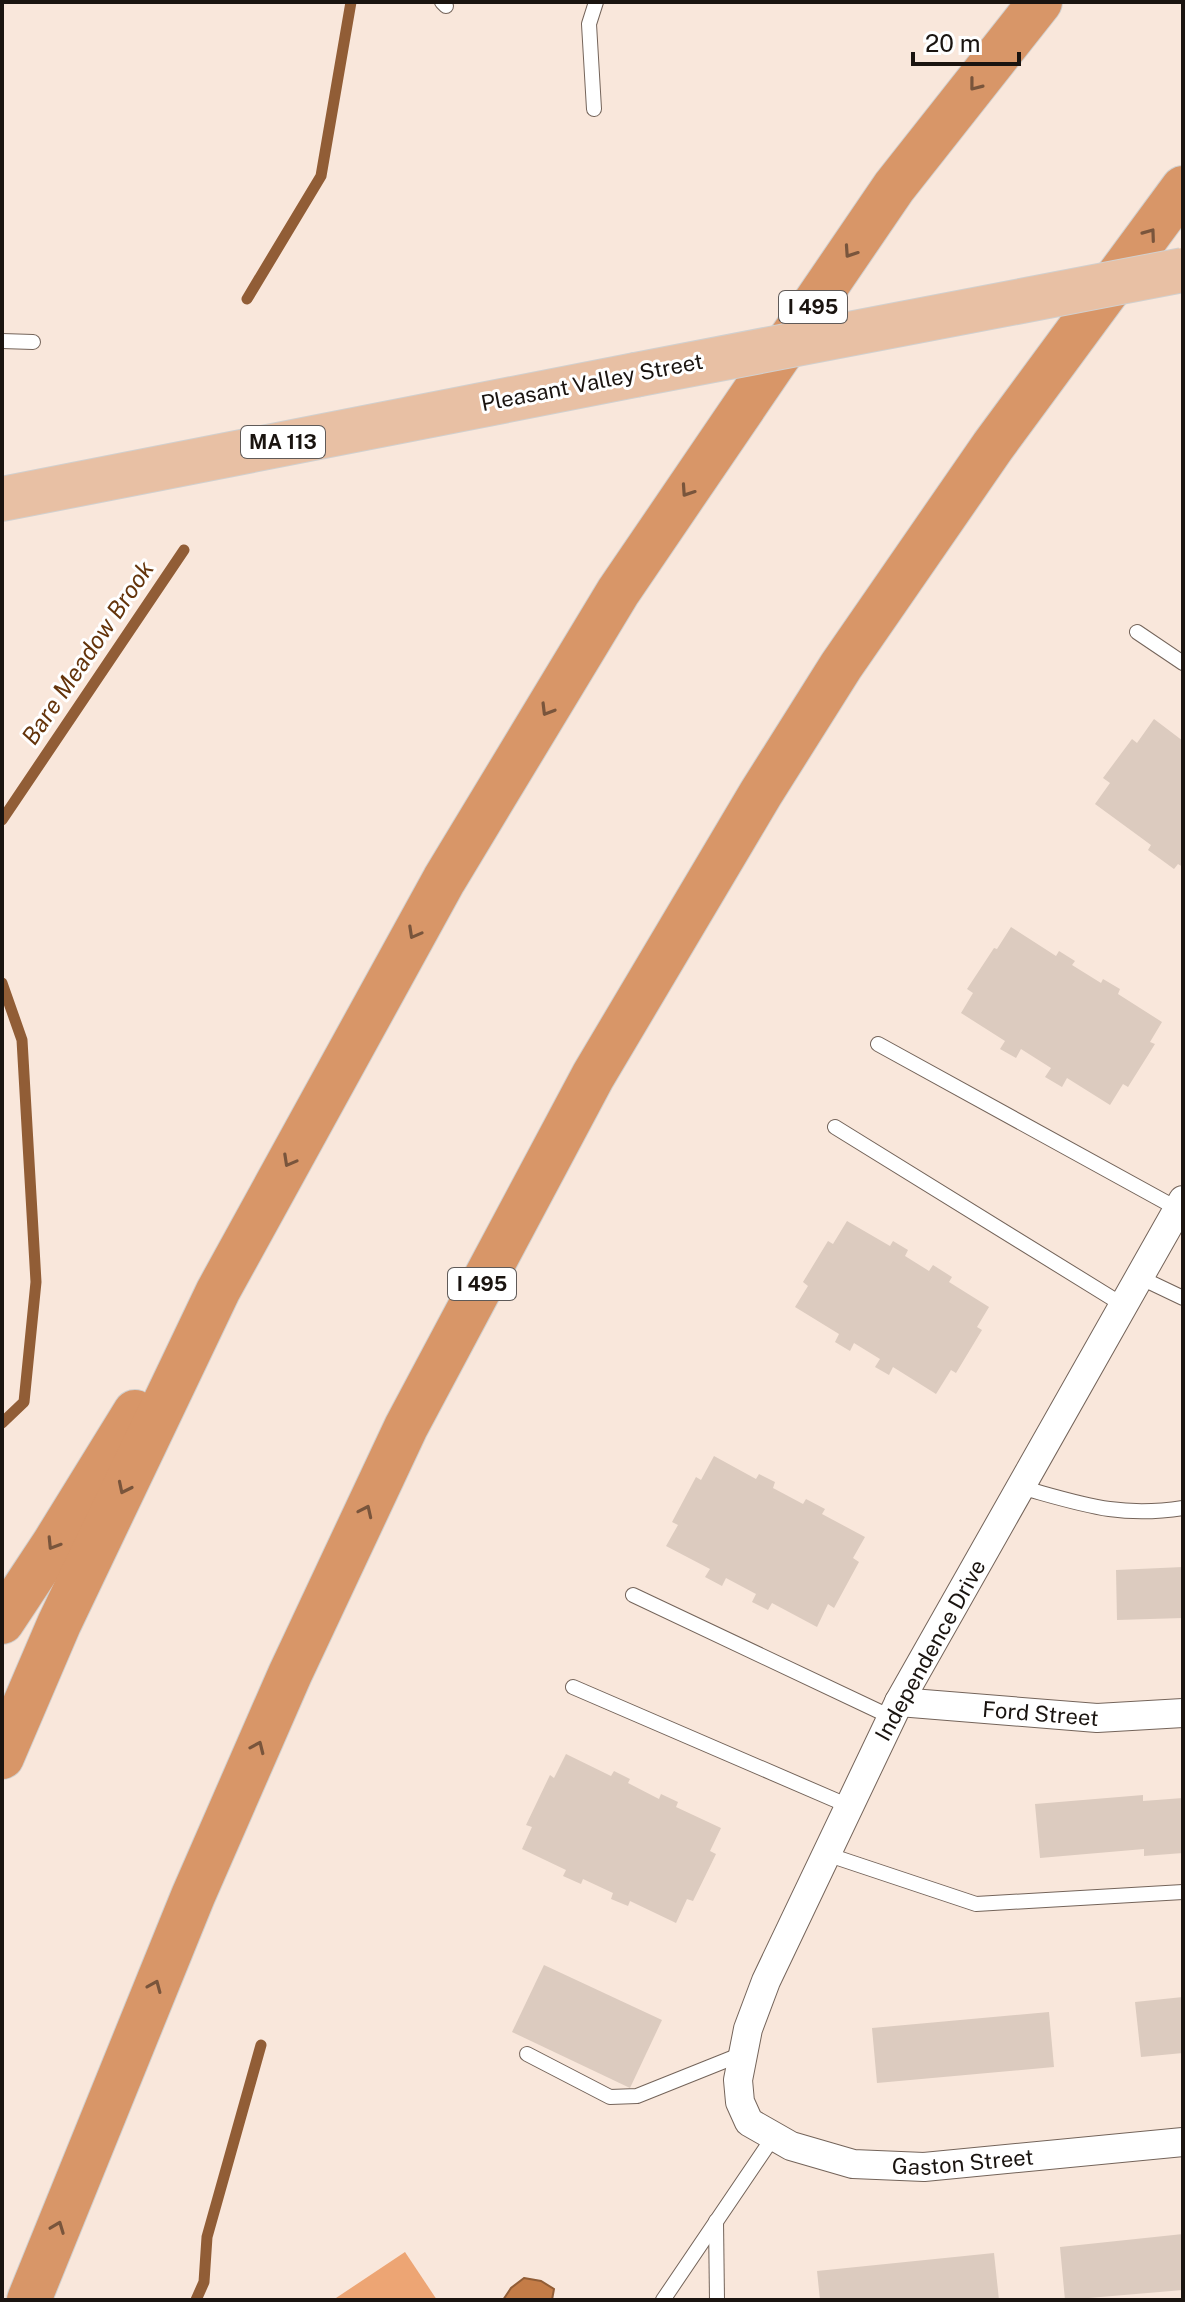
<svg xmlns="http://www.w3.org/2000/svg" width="1185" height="2302" font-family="'Public Sans',sans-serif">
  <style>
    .green { fill: #eda574 }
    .water { fill: #c47c47; stroke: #915d36; stroke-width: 2 }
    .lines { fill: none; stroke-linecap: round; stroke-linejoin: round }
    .stream { stroke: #915d36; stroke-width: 11 }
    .building { fill: #dccbbf }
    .service-casing { stroke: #74645a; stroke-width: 16 }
    .minor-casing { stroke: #74645a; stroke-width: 30 }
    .primary-casing { stroke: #d1d0cf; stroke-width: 46 }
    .motorway-casing { stroke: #d1d0cf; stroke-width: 46 }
    .service { stroke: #fff; stroke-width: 14 }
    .minor { stroke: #fff; stroke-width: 28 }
    .primary { stroke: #e8c0a4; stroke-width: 44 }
    .motorway { stroke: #d89668; stroke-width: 44 }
    .primary-bridge-casing { stroke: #d1d0cf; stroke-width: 46; stroke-linecap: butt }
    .primary-bridge { stroke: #e8c0a4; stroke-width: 44 }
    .oneway { stroke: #79553c }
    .labels { text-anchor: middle; stroke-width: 6; stroke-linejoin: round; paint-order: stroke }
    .shield { fill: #fff; stroke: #5f5a58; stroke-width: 2 }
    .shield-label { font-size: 20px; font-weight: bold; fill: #1a1410 }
    .street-label { font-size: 22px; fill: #1a1410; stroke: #fff }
    .water-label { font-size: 24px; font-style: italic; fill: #64340b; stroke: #fff }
  </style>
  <rect width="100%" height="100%" fill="#f9e7db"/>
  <path class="green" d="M 405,2252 L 437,2300 L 333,2300 Z"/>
  <path class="water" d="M 524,2278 L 541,2281 L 554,2289 L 552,2300 L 503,2300 L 511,2288 Z"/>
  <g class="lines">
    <g class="stream">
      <path d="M 247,299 L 321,176 L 351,2"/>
      <path d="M 2,820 L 184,550"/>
      <path d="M 2,983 L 22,1040 L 36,1282 L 24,1402 L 2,1423"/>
      <path d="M 196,2300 L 204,2282 L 207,2237 L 261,2045"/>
    </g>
  </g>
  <g class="building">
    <path d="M 1154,719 L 1183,741 L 1183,867 L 1178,864 L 1174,869 L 1148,850 L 1151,845 L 1095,804 L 1110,783 L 1103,778 L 1132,739 L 1137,743 Z"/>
    <path d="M 1011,927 L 1056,956 L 1059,951 L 1075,961 L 1072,965 L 1101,983 L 1103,979 L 1120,989 L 1118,994 L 1162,1022 L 1150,1042 L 1155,1044 L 1128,1087 L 1123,1084 L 1110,1105 L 1067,1078 L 1062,1087 L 1045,1077 L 1051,1068 L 1021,1049 L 1016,1058 L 1000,1049 L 1005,1041 L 961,1013 L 973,993 L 967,989 L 994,948 L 997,949 Z"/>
    <path d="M 847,1221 L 890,1246 L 893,1241 L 908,1250 L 905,1256 L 929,1271 L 933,1265 L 952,1277 L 949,1282 L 989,1307 L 977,1327 L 982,1330 L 956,1373 L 951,1370 L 936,1394 L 893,1367 L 889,1375 L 875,1367 L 880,1359 L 854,1343 L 850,1351 L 835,1342 L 839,1334 L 795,1307 L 808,1286 L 803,1282 L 828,1241 L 833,1244 Z"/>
    <path d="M 714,1456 L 756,1479 L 759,1474 L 775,1482 L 773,1488 L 803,1504 L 806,1499 L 825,1509 L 822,1514 L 865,1537 L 853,1558 L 859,1562 L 834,1608 L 828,1604 L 817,1627 L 772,1603 L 768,1610 L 752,1602 L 756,1594 L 726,1578 L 722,1586 L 705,1577 L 710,1569 L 666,1546 L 678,1525 L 672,1522 L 696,1477 L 701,1480 Z"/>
    <path d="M 1183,1567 L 1183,1618 L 1117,1620 L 1116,1570 Z"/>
    <path d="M 566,1754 L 611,1776 L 614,1771 L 630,1779 L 628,1783 L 659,1799 L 661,1794 L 678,1802 L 676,1807 L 721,1828 L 710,1851 L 716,1854 L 693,1901 L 687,1899 L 676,1923 L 630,1901 L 628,1906 L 611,1899 L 613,1893 L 583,1879 L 581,1884 L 563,1876 L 566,1870 L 522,1849 L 532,1827 L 526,1825 L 550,1775 L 554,1778 Z"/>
    <path d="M 1143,1795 L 1143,1801 L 1183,1798 L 1183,1853 L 1144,1856 L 1144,1849 L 1040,1858 L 1035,1804 Z"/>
    <path d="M 544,1965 L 662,2020 L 630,2088 L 512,2032 Z"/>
    <path d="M 1183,1997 L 1183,2053 L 1141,2057 L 1135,2002 Z"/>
    <path d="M 1049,2012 L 1054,2067 L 877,2083 L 872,2028 Z"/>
    <path d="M 1183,2234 L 1183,2290 L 1065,2300 L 1060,2247 Z"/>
    <path d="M 994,2253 L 999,2300 L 820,2300 L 817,2271 Z"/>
  </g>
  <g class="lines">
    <g class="service-casing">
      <g id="service">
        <path d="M 442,2 L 446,6"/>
        <path d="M 594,109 L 589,24 L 596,2"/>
        <path d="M 2,341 L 33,342"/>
        <path d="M 1137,632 L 1183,663"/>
        <path d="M 878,1044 L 1178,1209"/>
        <path d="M 835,1127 L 1123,1305"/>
        <path d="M 1139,1277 L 1183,1298"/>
        <path d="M 1020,1487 C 1082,1504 1118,1518 1183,1508"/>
        <path d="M 633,1595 L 891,1717"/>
        <path d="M 573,1687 L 849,1806"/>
        <path d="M 826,1854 L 976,1904 L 1183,1892"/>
        <path d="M 527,2054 L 610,2097 L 637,2096 L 742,2054"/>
        <path d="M 716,2221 L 717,2300"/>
        <path d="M 663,2300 L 774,2136"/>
      </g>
    </g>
    <g class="minor-casing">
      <g id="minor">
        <path id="s1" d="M 1183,1200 L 899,1702 L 766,1981 L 748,2029 L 738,2080 L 740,2102 L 749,2122 L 791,2146 L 853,2164 L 924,2167 L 1183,2142"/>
        <path id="s2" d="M 899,1702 L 1097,1718 L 1183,1713"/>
      </g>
    </g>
    <g class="primary-casing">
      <path id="primary" d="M 2,499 L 635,375"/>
    </g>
    <g class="motorway-casing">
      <g id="motorway">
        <path d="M 2,1622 L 53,1545 L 135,1412"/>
        <path d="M 2,1757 L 59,1624 L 218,1291 L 444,880 L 618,592 L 731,426 L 894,187 L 1040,2"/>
        <path d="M 29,2300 L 193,1896 L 290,1674 L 406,1427 L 593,1076 L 761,793 L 841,666 L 993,446 L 1183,188"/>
      </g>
    </g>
    <use href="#service" class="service"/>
    <use href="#minor" class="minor"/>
    <use href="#primary" class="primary"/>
    <use href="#motorway" class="motorway"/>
    <g class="primary-bridge-casing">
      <path id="primary-bridge" d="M 635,375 L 1183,270"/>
    </g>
    <use href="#primary-bridge" class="primary-bridge"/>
  </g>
  <defs><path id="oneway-chevron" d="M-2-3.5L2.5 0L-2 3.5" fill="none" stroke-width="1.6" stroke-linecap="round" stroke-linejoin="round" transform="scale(2)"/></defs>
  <g class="oneway">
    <use href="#oneway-chevron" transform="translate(975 85) rotate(128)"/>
    <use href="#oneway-chevron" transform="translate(1150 234) rotate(-54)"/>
    <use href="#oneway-chevron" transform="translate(850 252) rotate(124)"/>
    <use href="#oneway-chevron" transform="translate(687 491) rotate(124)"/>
    <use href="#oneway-chevron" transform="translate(547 710) rotate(121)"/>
    <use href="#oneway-chevron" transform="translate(414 933) rotate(119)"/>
    <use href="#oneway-chevron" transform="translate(289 1161) rotate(119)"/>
    <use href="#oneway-chevron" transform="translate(124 1488) rotate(116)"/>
    <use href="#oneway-chevron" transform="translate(366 1511) rotate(-65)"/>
    <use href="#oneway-chevron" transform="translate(53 1544) rotate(122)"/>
    <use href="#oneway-chevron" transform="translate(258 1747) rotate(-66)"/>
    <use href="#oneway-chevron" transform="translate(155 1986) rotate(-67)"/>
    <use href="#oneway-chevron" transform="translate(58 2227) rotate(-69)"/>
  </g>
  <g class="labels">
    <g class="shield">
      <rect x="779" y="291" width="68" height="32" rx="6"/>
      <rect x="241" y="426" width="84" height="32" rx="6"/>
      <rect x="448" y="1268" width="68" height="32" rx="6"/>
    </g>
    <g class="shield-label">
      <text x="813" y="314">I 495</text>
      <text x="283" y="449">MA 113</text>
      <text x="482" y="1291">I 495</text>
    </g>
    <g class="street-label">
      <text transform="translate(592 382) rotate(-11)" y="8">Pleasant Valley Street</text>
      <text transform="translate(930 1650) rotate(-61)" y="8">Independence Drive</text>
      <text dy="8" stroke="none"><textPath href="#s2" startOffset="142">Ford Street</textPath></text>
      <text dy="8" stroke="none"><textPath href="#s1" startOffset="1256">Gaston Street</textPath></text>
    </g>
    <g class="water-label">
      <text transform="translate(88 653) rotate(-56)" y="8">Bare Meadow Brook</text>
    </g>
  </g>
  <rect width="1185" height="2302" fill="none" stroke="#1a1410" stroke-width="8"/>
  <path d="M913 52v12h106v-12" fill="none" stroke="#1a1410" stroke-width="4"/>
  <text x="925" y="52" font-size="24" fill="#1a1410" stroke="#ffffff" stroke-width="6" paint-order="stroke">20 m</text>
</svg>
